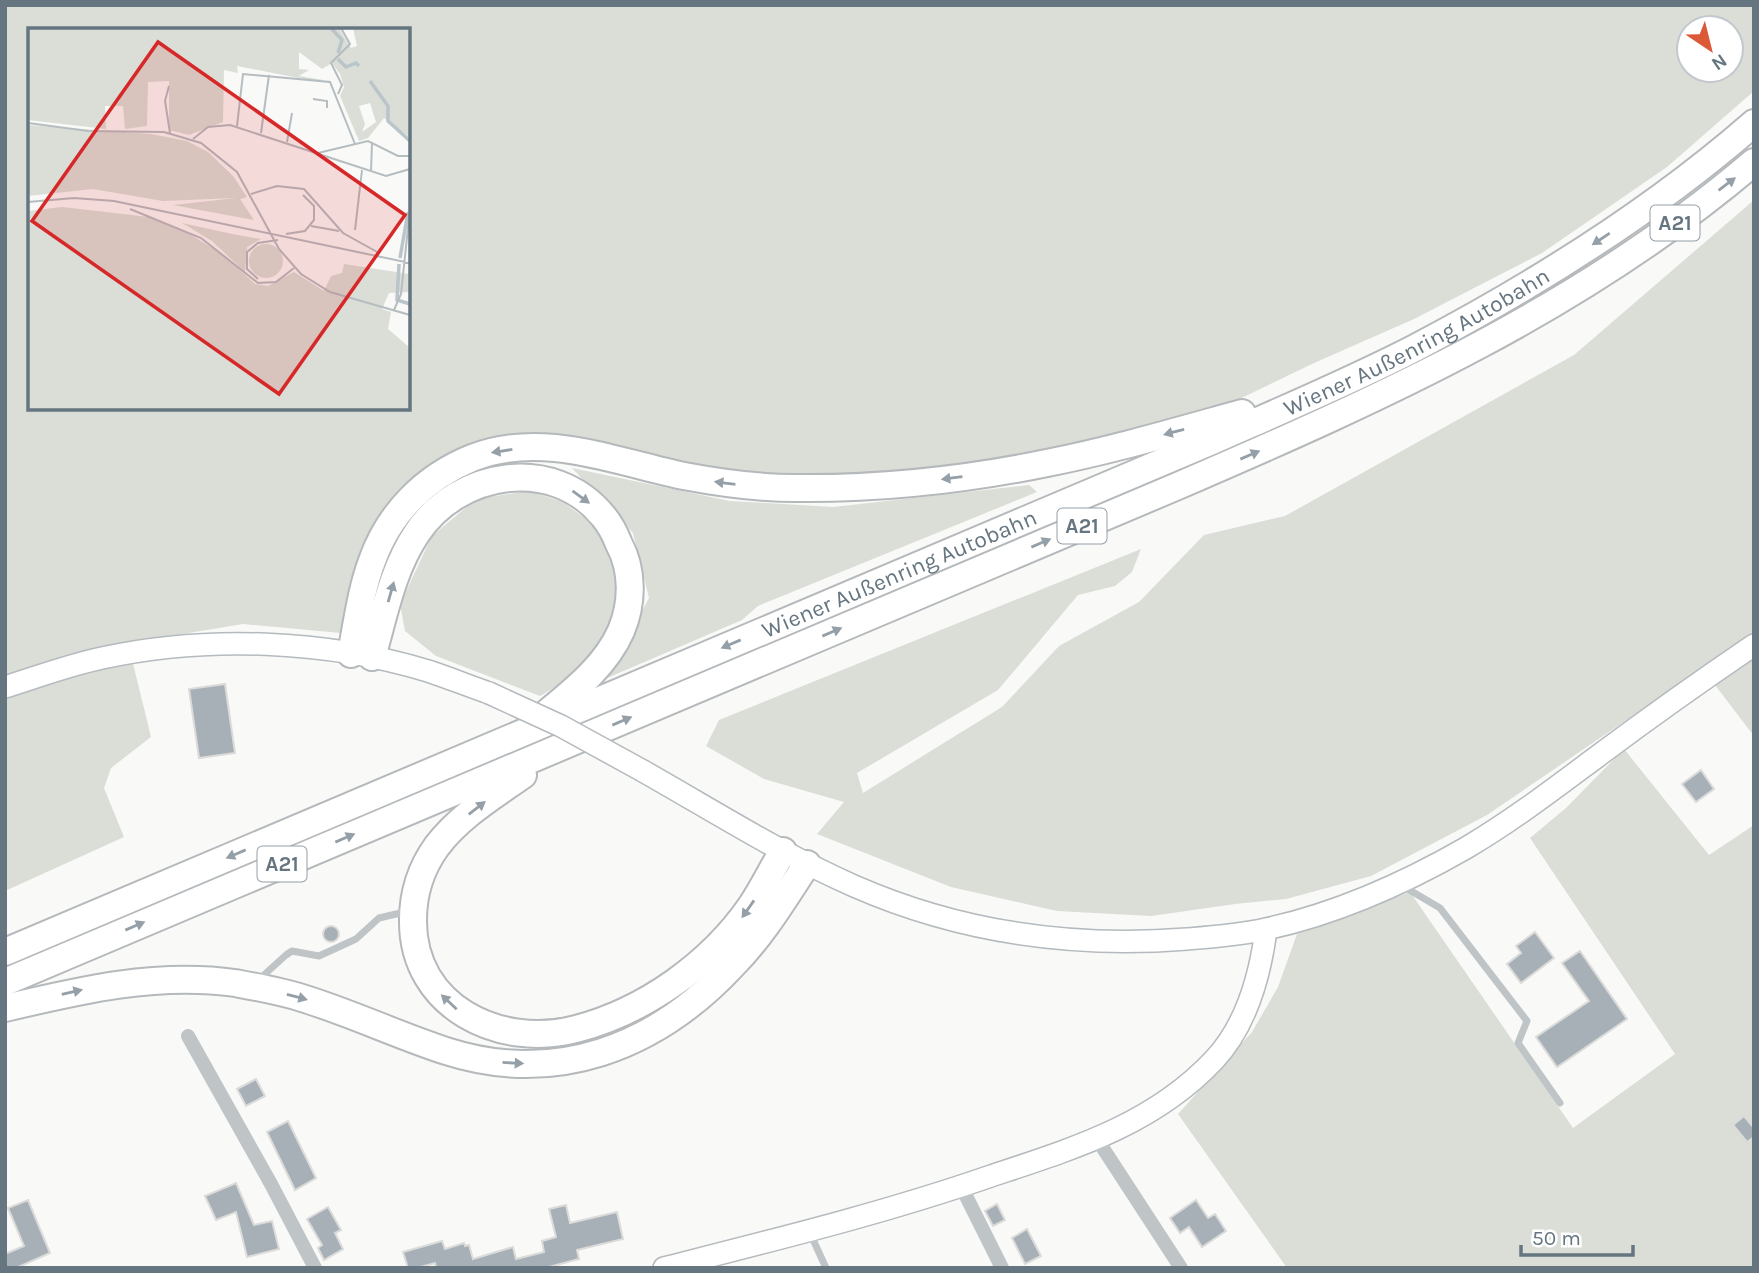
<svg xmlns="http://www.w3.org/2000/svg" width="1759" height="1273" font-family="Karla,sans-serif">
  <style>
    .green { fill: #daded7; fill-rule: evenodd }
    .building { fill: #a8b0b7; stroke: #dbdbda; stroke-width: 2 }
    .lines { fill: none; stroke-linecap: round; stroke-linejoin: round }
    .secondary-casing { stroke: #b4babe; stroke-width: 24 }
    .highway-casing { stroke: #b5b9bc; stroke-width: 30 }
    .lane { stroke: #bfc4c7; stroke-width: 7 }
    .street { stroke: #bfc4c7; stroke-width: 14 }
    .secondary { stroke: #fff; stroke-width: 21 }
    .highway { stroke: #fff; stroke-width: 26 }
    .secondary-bridge-casing { stroke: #b4babe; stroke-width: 24; stroke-linecap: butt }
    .secondary-bridge { stroke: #fff; stroke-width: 21 }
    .oneway { fill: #949fa7 }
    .labels { text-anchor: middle; stroke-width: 7; stroke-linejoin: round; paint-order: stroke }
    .shield { fill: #fff; stroke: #949fa7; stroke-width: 2 }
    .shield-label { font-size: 21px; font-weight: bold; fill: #667681 }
    .street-label { font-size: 23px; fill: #667681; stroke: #fff }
    .inset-river { fill: none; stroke: #b9c5c9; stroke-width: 3.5 }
    .inset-road { fill: none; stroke: #b5bdc1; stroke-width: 2 }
    .view { fill: #d62828; fill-opacity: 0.15; stroke: #d62828; stroke-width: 3.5 }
    .inset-edge { fill: none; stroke: #667681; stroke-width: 3.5 }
  </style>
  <rect width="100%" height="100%" fill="#f9f9f8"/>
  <g class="green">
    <path d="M 5,5 L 1754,5 L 1754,91 L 1667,167 L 1542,253 L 1414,319 L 1314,363 L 1217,410 L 1063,447 L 909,476 L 746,478 L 485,445 L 372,534 L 341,633 L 243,624 L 128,643 L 151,737 L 111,768 L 104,788 L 124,837 L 5,891 ZM 1689,28 L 1731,28 L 1731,70 L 1689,70 ZM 30,30 L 408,30 L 408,408 L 30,408 Z"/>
    <path d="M 1754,200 L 1754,633 L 1487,815 L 1371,876 L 1286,899 L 1235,904 L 1151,916 L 1057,911 L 951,887 L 817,834 L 844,802 L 764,779 L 706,746 L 719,720 L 1141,549 L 1132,572 L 1115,586 L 1078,595 L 998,690 L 857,773 L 863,793 L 1002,707 L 1059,646 L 1139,602 L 1204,535 L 1285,516 L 1574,355 Z"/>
    <path d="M 572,468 L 730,501 L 833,507 L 1029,485 L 1037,492 L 758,606 L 742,620 L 605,679 L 649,598 L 633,533 Z"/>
    <path d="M 529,491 L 563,502 L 593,524 L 614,564 L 617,603 L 604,640 L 575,675 L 540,696 L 436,656 L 405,631 L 400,604 L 432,536 L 476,499 Z"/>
    <path d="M 1754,658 L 1754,736 L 1715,685 Z"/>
    <path d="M 1624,749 L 1709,855 L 1754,825 L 1754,1268 L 1287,1268 L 1178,1114 L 1252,1032 L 1278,987 L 1297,934 L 1410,892 L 1573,1128 L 1675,1054 L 1530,838 L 1566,808 Z"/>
  </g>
  <g class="building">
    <path d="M 225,684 L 235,753 L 199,758 L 189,689 Z"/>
    <path d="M 1701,770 L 1714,789 L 1696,802 L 1682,784 Z"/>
    <circle cx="331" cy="934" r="8"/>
    <path d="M 1535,932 L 1554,958 L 1521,983 L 1507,964 L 1521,953 L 1516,946 Z"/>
    <path d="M 1580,951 L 1627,1019 L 1557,1067 L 1536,1037 L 1589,1001 L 1562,963 Z"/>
    <path d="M 256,1079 L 265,1096 L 246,1106 L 237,1089 Z"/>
    <path d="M 1744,1116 L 1754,1128 L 1754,1137 L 1747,1142 L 1733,1125 Z"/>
    <path d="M 288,1121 L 316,1178 L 295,1190 L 267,1132 Z"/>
    <path d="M 236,1183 L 254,1225 L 272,1221 L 279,1249 L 247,1257 L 236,1212 L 216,1220 L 205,1196 Z"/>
    <path d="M 28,1200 L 50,1253 L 16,1268 L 5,1268 L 5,1254 L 24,1246 L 8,1208 Z"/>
    <path d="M 1196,1200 L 1208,1218 L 1215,1214 L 1226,1231 L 1202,1247 L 1189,1227 L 1180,1233 L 1170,1218 Z"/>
    <path d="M 997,1204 L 1005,1220 L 993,1226 L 985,1211 Z"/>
    <path d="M 566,1205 L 570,1223 L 617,1212 L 623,1239 L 577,1250 L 579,1259 L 545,1268 L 436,1268 L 435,1263 L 417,1268 L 408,1268 L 403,1252 L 442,1241 L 445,1249 L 464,1243 L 465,1246 L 469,1245 L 473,1259 L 513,1247 L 516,1259 L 544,1252 L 542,1241 L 556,1237 L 549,1209 Z"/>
    <path d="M 328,1207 L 341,1230 L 335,1233 L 343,1249 L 324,1260 L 318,1248 L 322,1245 L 307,1219 Z"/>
    <path d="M 1027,1229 L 1041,1256 L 1025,1264 L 1012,1238 Z"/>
  </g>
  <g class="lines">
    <g class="secondary-casing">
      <g id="secondary">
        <path d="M 5,687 C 37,677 69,665 102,658 C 207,635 326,640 428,671 C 449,678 469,686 489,693"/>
        <path d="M 643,771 C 712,810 781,854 854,886 C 959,932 1073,948 1187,939 C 1213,937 1240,935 1266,929 C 1335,914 1405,883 1466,848 C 1512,821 1555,788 1598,756 C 1649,718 1701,681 1754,645"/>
        <path d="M 664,1268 C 774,1240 884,1213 991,1176 C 1072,1149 1153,1125 1214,1060 C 1247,1025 1260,976 1266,930"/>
      </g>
    </g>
    <g class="highway-casing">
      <g id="highway">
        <path d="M 351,654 C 357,623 361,590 372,561 C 389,513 425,477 472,458 C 541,430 616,462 684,476 C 721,483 758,488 795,488 C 879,489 964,480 1047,463 C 1113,450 1177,431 1242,413"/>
        <path d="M 372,657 C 384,616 392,570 417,533 C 458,471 553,455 603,516 C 610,524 615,534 619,544 C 633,570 633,603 621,631 C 606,665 576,689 548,712"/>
        <path d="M 523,775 C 493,796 460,816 437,846 C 421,868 413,893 413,920 C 412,1007 500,1049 576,1029 C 645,1011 711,964 751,906 C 763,888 772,869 783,851"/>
        <path id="s1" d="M 5,952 L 1212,441 C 1280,411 1349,382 1415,348 C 1535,285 1651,213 1754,123"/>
        <path d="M 5,982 L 1180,485 C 1384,397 1584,307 1754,162"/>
        <path d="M 5,1008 C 81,990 157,972 235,983 C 257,987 280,991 302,998 C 351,1013 397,1035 446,1051 C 555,1086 655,1048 732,966 C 762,936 784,899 807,864"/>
      </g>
    </g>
    <g class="lane">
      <path d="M 1401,885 L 1440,908 L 1527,1021 L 1518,1043 L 1560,1103"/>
      <path d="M 261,981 L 265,974 L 286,955 L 292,951 L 319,956 L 356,939 L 379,918 L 409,911"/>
      <path d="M 810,1233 L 826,1268"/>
    </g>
    <g class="street">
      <path d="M 188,1036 L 271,1184 L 315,1268"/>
      <path d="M 1097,1139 L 1181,1268"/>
      <path d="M 961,1186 L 1002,1268"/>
    </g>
    <use href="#secondary" class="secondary"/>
    <use href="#highway" class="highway"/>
    <g class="secondary-bridge-casing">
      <path id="secondary-bridge" d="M 489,693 L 561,726 L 643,771"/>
    </g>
    <use href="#secondary-bridge" class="secondary-bridge"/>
  </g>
  <defs><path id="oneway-solid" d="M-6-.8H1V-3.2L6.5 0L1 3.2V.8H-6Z" transform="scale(1.75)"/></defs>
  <g class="oneway">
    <use href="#oneway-solid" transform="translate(1727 184) rotate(-37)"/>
    <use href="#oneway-solid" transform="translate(1601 239) rotate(146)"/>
    <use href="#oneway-solid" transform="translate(1174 432) rotate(165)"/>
    <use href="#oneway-solid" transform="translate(502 451) rotate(171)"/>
    <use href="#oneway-solid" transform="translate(1250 455) rotate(-23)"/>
    <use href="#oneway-solid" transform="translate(952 478) rotate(173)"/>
    <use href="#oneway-solid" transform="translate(725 483) rotate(-173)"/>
    <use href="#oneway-solid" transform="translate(581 497) rotate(36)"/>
    <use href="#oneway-solid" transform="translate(1041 543) rotate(-23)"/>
    <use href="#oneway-solid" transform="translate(391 592) rotate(-74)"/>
    <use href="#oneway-solid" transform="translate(832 632) rotate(-23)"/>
    <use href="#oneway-solid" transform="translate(731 644) rotate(157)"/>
    <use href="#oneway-solid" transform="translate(622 721) rotate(-23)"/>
    <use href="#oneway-solid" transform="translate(477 808) rotate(-38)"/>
    <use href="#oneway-solid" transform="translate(345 838) rotate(-23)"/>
    <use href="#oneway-solid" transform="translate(236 854) rotate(157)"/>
    <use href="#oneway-solid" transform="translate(748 909) rotate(125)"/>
    <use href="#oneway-solid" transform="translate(135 926) rotate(-23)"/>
    <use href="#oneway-solid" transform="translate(72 992) rotate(-13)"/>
    <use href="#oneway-solid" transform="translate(297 997) rotate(15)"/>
    <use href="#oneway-solid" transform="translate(449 1002) rotate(-137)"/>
    <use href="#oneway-solid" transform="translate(513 1063) rotate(3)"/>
  </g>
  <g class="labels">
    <g class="shield">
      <rect x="1650.5" y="205.5" width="49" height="35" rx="5"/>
      <rect x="1057.5" y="508.5" width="49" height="35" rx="5"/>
      <rect x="257.5" y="846.5" width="49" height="35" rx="5"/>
    </g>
    <g class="shield-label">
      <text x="1675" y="230">A21</text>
      <text x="1082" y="533">A21</text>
      <text x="282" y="871">A21</text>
    </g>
    <g class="street-label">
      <text dy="8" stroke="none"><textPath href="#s1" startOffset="1538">Wiener Außenring Autobahn</textPath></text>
      <text dy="8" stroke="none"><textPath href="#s1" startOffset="971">Wiener Außenring Autobahn</textPath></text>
    </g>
  </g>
  <g transform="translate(28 28)">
    <rect width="382" height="382" fill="#f9f9f8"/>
    <path d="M 0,0 L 311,0 L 323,20 L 329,18 L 325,0 L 381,0 L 381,109 L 356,90 L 340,110 L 331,113 L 312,68 L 316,59 L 312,46 L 304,35 L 294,41 L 271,24 L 271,41 L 281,42 L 271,48 L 295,52 L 286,53 L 209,38 L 210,45 L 196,42 L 195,94 L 161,107 L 141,102 L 141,53 L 120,54 L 119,98 L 97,101 L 95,78 L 77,78 L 78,101 L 0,92 ZM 342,75 L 348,94 L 334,104 L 337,96 L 331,78 ZM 0,97 L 123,106 L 159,113 L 180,124 L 205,148 L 219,169 L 212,171 L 226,192 L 145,177 L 208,170 L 135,173 L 65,161 L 0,168 ZM 34,179 L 121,189 L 155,202 L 194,226 L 227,256 L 240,258 L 266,244 L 296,263 L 303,248 L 314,245 L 316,236 L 381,246 L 381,264 L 361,265 L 354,281 L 363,284 L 360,301 L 381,319 L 381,381 L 0,381 L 0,183 ZM 154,195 L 204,206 L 233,211 L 219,219 L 217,244 L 184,213 ZM221 233a17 17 0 1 1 34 0a17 17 0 1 1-34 0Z" fill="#daded7" fill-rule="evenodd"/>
    <path class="inset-river" d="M 303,0 L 314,12 L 310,25M 310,31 L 318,39 L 328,35 L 331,38M 342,53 L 360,78 L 360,93 L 382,113M 372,230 L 380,184M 371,236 L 369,272 L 382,276"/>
    <path class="inset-road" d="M 141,58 L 137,73 L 142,105M 310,66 L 314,57 L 303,35 L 322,16 L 313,0M 285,71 L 299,73 L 299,80M 0,95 L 60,103 L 136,104 L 173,115 L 209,144 L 251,221 L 273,246 L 302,264 L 382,287M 209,98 L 215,46 L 302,54 L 327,116M 233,105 L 241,47M 165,111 L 180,99 L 202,97 L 358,148 L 382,141M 259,114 L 264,85M 290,125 L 340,113 L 370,128 L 382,128M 343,144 L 344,114M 223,166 L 249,158 L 276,161 L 315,205 L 351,225M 0,174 L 46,170 L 86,173 L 382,235M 102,181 L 173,210 L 230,255 L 248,254 L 266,240M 283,198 L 311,203M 327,202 L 334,142M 258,206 L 277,203 L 286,192 L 286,178 L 275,167M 230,251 L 219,241 L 219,224 L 230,215 L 250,212M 366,282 L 373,266 L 382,181"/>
    <path class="view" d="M 130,14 L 377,187 L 251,366 L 4,193 Z"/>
    <rect width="382" height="382" class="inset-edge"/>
  </g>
  <rect width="1759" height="1273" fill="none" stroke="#667681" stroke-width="14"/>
  <g transform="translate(1710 49) rotate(145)"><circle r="33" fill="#ffffff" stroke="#c2c8cd" stroke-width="2"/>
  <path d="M0-5L12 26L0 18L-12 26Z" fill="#db5936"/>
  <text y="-10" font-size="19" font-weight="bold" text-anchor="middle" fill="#667681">N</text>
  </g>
  <path d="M1521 1245v10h112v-10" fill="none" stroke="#667681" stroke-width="3.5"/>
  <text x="1532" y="1245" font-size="21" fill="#667681" stroke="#ffffff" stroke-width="5" paint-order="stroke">50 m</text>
</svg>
